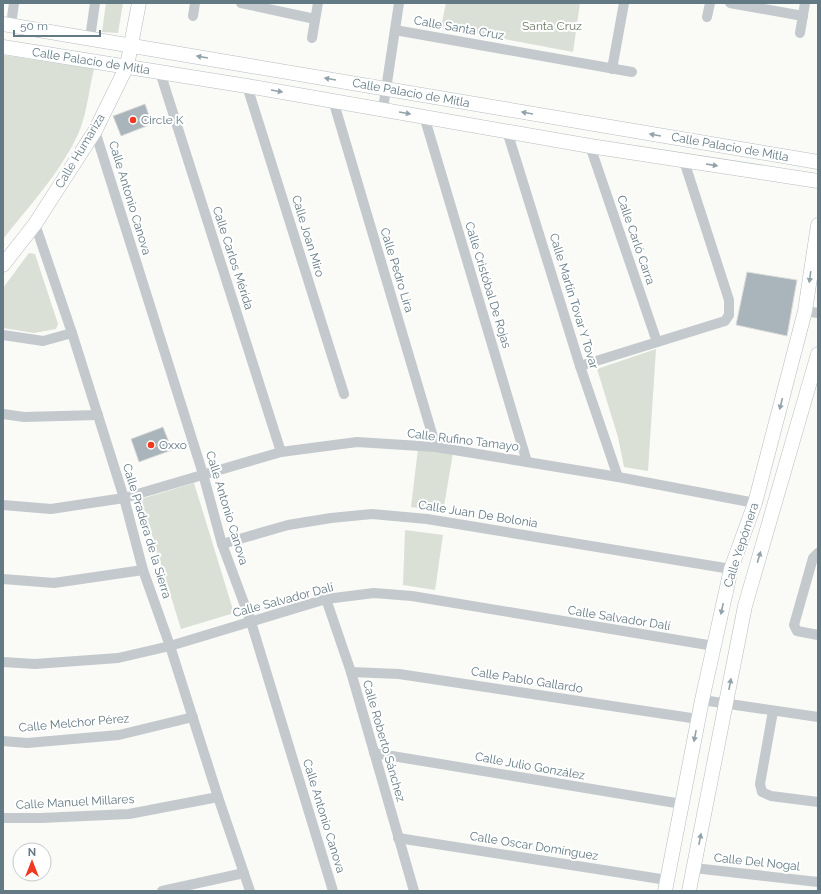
<svg xmlns="http://www.w3.org/2000/svg" width="821" height="894" font-family="Raleway,sans-serif">
  <style>
    .green { fill: #dae0d6 }
    .building { fill: #a9b5ba; stroke: #dcdcda }
    .lines { fill: none; stroke-linecap: round; stroke-linejoin: round }
    .secondary-casing { stroke: #b5bdc1; stroke-width: 15 }
    .street { stroke: #c3c9cc; stroke-width: 10 }
    .secondary { stroke: #fff; stroke-width: 14 }
    .oneway { fill: #92a2aa }
    .poi-dot { fill: #f03921; stroke: #fff; stroke-width: 1.5 }
    .labels { text-anchor: middle; stroke-width: 4; stroke-linejoin: round; paint-order: stroke }
    .park-label { font-size: 12px; fill: #6a7b62; stroke: #fff }
    .street-label { font-size: 12px; fill: #637a85; stroke: #fff }
    .poi-label { font-size: 12px; fill: #637a85; stroke: #fff; text-anchor: start }
  </style>
  <rect width="100%" height="100%" fill="#fafaf7"/>
  <g class="green">
    <path d="M 106,3 L 123,3 L 118,33 L 102,32 Z"/>
    <path d="M 446,3 L 580,3 L 573,52 L 441,27 Z"/>
    <path d="M 3,55 L 94,69 C 89,89 87,113 79,132 C 61,172 30,205 3,239 Z"/>
    <path d="M 29,253 L 35,254 L 58,324 L 56,329 L 34,333 L 3,328 L 3,288 Z"/>
    <path d="M 656,349 L 648,471 L 624,467 L 618,437 L 597,369 Z"/>
    <path d="M 418,449 L 453,453 L 443,512 L 411,507 Z"/>
    <path d="M 194,483 L 234,613 L 181,629 L 141,499 Z"/>
    <path d="M 405,530 L 443,535 L 435,590 L 403,585 Z"/>
  </g>
  <g class="building">
    <path d="M 145,104 L 152,124 L 121,136 L 113,116 Z"/>
    <path d="M 747,272 L 797,280 L 787,336 L 736,325 Z"/>
    <path d="M 163,427 L 172,450 L 139,462 L 131,439 Z"/>
  </g>
  <g class="lines">
    <g class="secondary-casing">
      <g id="secondary">
        <path d="M 3,24 L 818,162"/>
        <path d="M 3,47 L 247,86 L 590,146 L 818,181"/>
        <path d="M 3,265 L 35,224 L 95,131 L 127,66 L 139,3"/>
        <path d="M 665,891 L 702,700 L 731,569 L 755,503 L 805,311 L 818,225"/>
        <path d="M 689,891 L 745,606 L 818,354"/>
      </g>
    </g>
    <g class="street">
      <path d="M 241,3 L 315,19"/>
      <path d="M 730,3 L 803,16"/>
      <path d="M 193,16 L 195,3"/>
      <path d="M 707,17 L 710,3"/>
      <path d="M 11,25 L 14,3"/>
      <path d="M 395,30 L 632,72"/>
      <path d="M 800,33 L 805,3"/>
      <path d="M 90,38 L 95,3"/>
      <path d="M 312,38 L 318,3"/>
      <path d="M 612,69 L 624,3"/>
      <path d="M 160,72 L 281,452"/>
      <path d="M 247,86 L 344,394"/>
      <path d="M 333,100 L 436,447"/>
      <path d="M 383,109 L 399,3"/>
      <path d="M 424,116 L 527,462"/>
      <path d="M 95,131 L 203,474 L 222,544 L 251,622 L 333,891"/>
      <path d="M 507,131 L 580,366 L 618,477"/>
      <path d="M 590,146 L 657,342"/>
      <path d="M 35,224 L 72,333 L 124,498 L 143,570 L 170,646 L 218,797 L 250,891"/>
      <path d="M 805,311 L 818,313"/>
      <path d="M 3,335 L 43,341 L 72,333"/>
      <path d="M 580,366 L 725,321 L 729,315 L 729,300 L 684,161"/>
      <path d="M 3,414 L 24,417 L 98,415"/>
      <path d="M 3,505 L 51,509 L 124,498 L 281,452 L 357,442 L 436,447 L 618,477 L 755,503"/>
      <path d="M 222,544 L 288,525 L 331,518 L 372,514 L 427,519 L 731,569"/>
      <path d="M 818,553 L 813,558 L 794,625 L 797,631 L 818,635"/>
      <path d="M 3,579 L 54,583 L 143,570"/>
      <path d="M 326,599 L 351,672 L 414,891"/>
      <path d="M 3,662 L 35,664 L 118,658 L 170,646 L 326,599 L 374,593 L 412,596 L 714,646"/>
      <path d="M 351,672 L 399,674 L 698,719"/>
      <path d="M 702,700 L 818,717"/>
      <path d="M 773,711 L 760,784 L 762,792 L 771,796 L 818,802"/>
      <path d="M 3,741 L 27,743 L 119,735 L 193,717"/>
      <path d="M 374,753 L 682,804"/>
      <path d="M 3,818 L 41,818 L 129,814 L 218,797"/>
      <path d="M 398,838 L 667,880"/>
      <path d="M 694,868 L 818,882"/>
      <path d="M 162,891 L 244,873"/>
    </g>
    <use href="#secondary" class="secondary"/>
  </g>
  <defs><path id="oneway-solid" d="M-6-.8H1V-3.2L6.5 0L1 3.2V.8H-6Z"/></defs>
  <g class="oneway">
    <use href="#oneway-solid" transform="translate(202 57) rotate(-170)"/>
    <use href="#oneway-solid" transform="translate(330 79) rotate(-170)"/>
    <use href="#oneway-solid" transform="translate(277 91) rotate(10)"/>
    <use href="#oneway-solid" transform="translate(405 113) rotate(10)"/>
    <use href="#oneway-solid" transform="translate(527 113) rotate(-170)"/>
    <use href="#oneway-solid" transform="translate(655 135) rotate(-170)"/>
    <use href="#oneway-solid" transform="translate(712 165) rotate(9)"/>
    <use href="#oneway-solid" transform="translate(810 277) rotate(98)"/>
    <use href="#oneway-solid" transform="translate(781 404) rotate(104)"/>
    <use href="#oneway-solid" transform="translate(759 557) rotate(-74)"/>
    <use href="#oneway-solid" transform="translate(722 609) rotate(102)"/>
    <use href="#oneway-solid" transform="translate(730 684) rotate(-79)"/>
    <use href="#oneway-solid" transform="translate(695 736) rotate(101)"/>
    <use href="#oneway-solid" transform="translate(700 839) rotate(-79)"/>
  </g>
  <g class="poi-dot">
    <circle cx="133" cy="120" r="4"/>
    <circle cx="151" cy="445" r="4"/>
  </g>
  <g class="labels">
    <g class="park-label">
      <text x="552" y="30">Santa Cruz</text>
    </g>
    <g class="street-label">
      <text transform="translate(459 28) rotate(10)" y="4">Calle Santa Cruz</text>
      <text transform="translate(91 61) rotate(9)" y="4">Calle Palacio de Mitla</text>
      <text transform="translate(411 93) rotate(10)" y="4">Calle Palacio de Mitla</text>
      <text transform="translate(730 147) rotate(10)" y="4">Calle Palacio de Mitla</text>
      <text transform="translate(80 151) rotate(-59)" y="4">Calle Humariza</text>
      <text transform="translate(130 198) rotate(73)" y="4">Calle Antonio Canova</text>
      <text transform="translate(308 236) rotate(73)" y="4">Calle Joan Miro</text>
      <text transform="translate(636 240) rotate(71)" y="4">Calle Carló Carra</text>
      <text transform="translate(233 258) rotate(72)" y="4">Calle Carlos Mérida</text>
      <text transform="translate(397 270) rotate(73)" y="4">Calle Pedro Lira</text>
      <text transform="translate(488 285) rotate(73)" y="4">Calle Cristóbal De Rojas</text>
      <text transform="translate(574 301) rotate(73)" y="4">Calle Martín Tovar Y Tovar</text>
      <text transform="translate(463 440) rotate(7)" y="4">Calle Rufino Tamayo</text>
      <text transform="translate(227 508) rotate(73)" y="4">Calle Antonio Canova</text>
      <text transform="translate(478 514) rotate(9)" y="4">Calle Juan De Bolonia</text>
      <text transform="translate(147 531) rotate(73)" y="4">Calle Pradera de la Sierra</text>
      <text transform="translate(741 545) rotate(-72)" y="4">Calle Yepómera</text>
      <text transform="translate(283 600) rotate(-15)" y="4">Calle Salvador Dalí</text>
      <text transform="translate(619 618) rotate(9)" y="4">Calle Salvador Dalí</text>
      <text transform="translate(527 680) rotate(9)" y="4">Calle Pablo Gallardo</text>
      <text transform="translate(74 723) rotate(-5)" y="4">Calle Melchor Pérez</text>
      <text transform="translate(384 741) rotate(74)" y="4">Calle Roberto Sánchez</text>
      <text transform="translate(530 766) rotate(10)" y="4">Calle Julio González</text>
      <text transform="translate(75 802) rotate(-3)" y="4">Calle Manuel Millares</text>
      <text transform="translate(324 816) rotate(73)" y="4">Calle Antonio Canova</text>
      <text transform="translate(534 846) rotate(9)" y="4">Calle Oscar Domínguez</text>
      <text transform="translate(757 862) rotate(6)" y="4">Calle Del Nogal</text>
    </g>
    <g class="poi-label">
      <text x="141" y="124">Circle K</text>
      <text x="159" y="449">Oxxo</text>
    </g>
  </g>
  <rect width="821" height="894" fill="none" stroke="#637a85" stroke-width="8"/>
  <g transform="translate(32 862)"><circle r="19" fill="#ffffff" stroke="#c1cace"/>
  <path d="M0-3L7 15L0 10L-7 15Z" fill="#f03921"/>
  <text y="-6" font-size="11" font-weight="bold" text-anchor="middle" fill="#637a85">N</text>
  </g>
  <path d="M14 30v6h86v-6" fill="none" stroke="#637a85" stroke-width="2"/>
  <text x="20" y="30" font-size="12" fill="#637a85" stroke="#ffffff" stroke-width="3" paint-order="stroke">50 m</text>
</svg>
